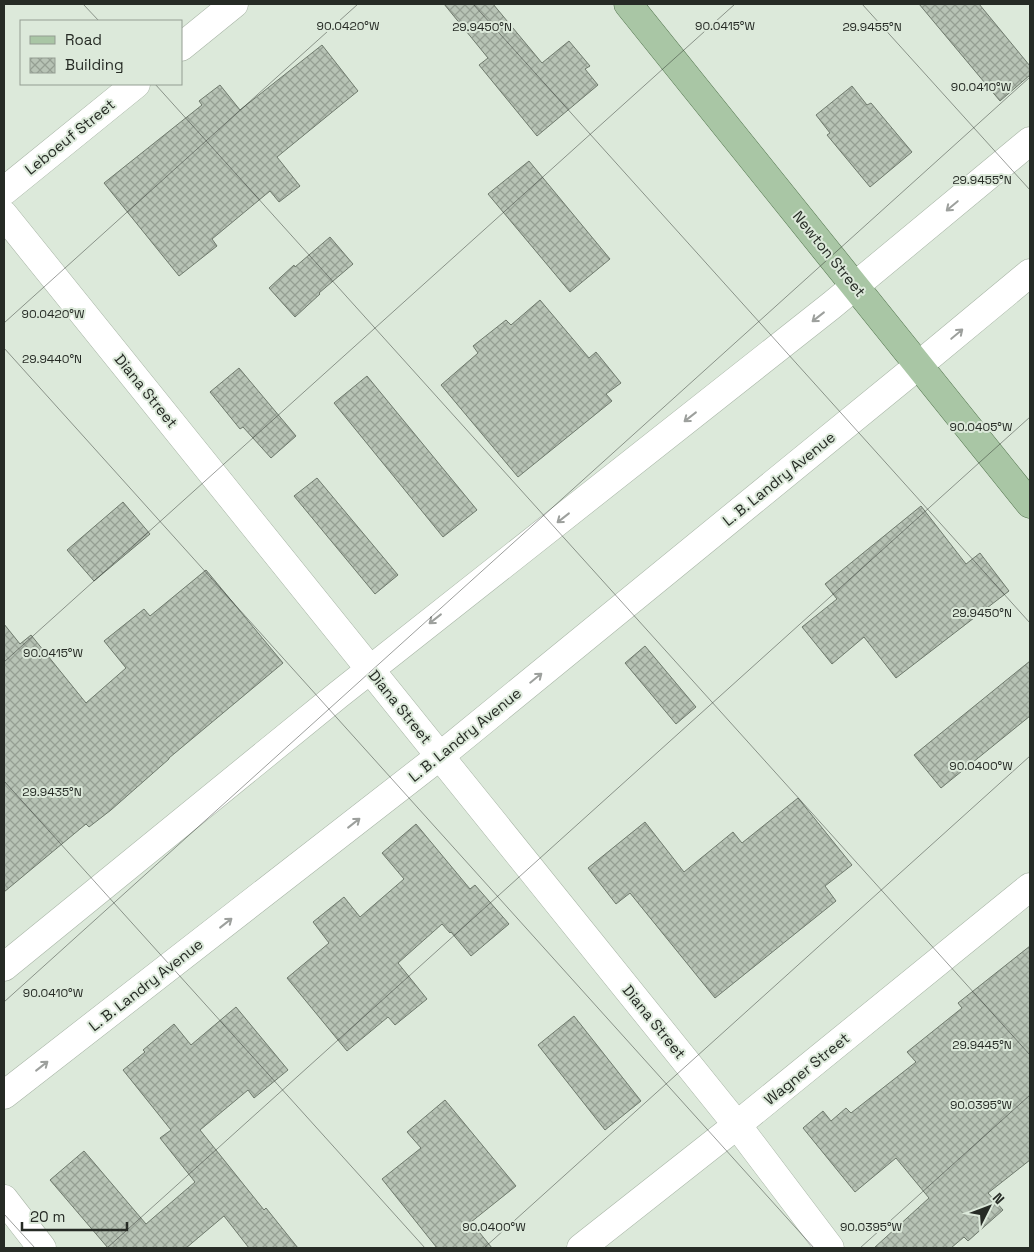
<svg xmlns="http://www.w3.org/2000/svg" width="1034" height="1252" font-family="'Space Grotesk',sans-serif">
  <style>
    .building { fill: url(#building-cross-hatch); stroke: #6f7a6d }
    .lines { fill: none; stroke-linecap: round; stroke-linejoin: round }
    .minor-casing { stroke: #a8b5a6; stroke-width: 29 }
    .major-casing { stroke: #567751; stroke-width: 29 }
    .minor { stroke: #fff; stroke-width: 28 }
    .major { stroke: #a9c6a5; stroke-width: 28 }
    .oneway { stroke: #9da09d }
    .ticks { fill: none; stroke: #262b25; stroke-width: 1; stroke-opacity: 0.45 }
    .labels { text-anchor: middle; stroke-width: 4; stroke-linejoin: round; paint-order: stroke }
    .street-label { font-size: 15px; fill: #262b25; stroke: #dce9da }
    .ticks-label { font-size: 12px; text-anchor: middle; fill: #262b25; stroke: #dce9da; stroke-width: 4; stroke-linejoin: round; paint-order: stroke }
  </style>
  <defs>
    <pattern id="building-cross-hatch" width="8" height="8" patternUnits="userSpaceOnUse" patternTransform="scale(1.25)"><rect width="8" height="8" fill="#b7c3b5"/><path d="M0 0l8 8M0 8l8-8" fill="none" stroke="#959f93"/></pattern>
  </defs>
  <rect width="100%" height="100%" fill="#dce9da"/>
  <g class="building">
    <path d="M 444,4 L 493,4 L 542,63 L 569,41 L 590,66 L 585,69 L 598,85 L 537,136 L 479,65 L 488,58 Z"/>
    <path d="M 919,4 L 979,4 L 1030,66 L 1030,75 L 1000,101 Z"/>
    <path d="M 322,45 L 358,91 L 277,157 L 300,186 L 279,202 L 270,191 L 212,239 L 217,246 L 179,276 L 104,183 L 202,105 L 199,101 L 220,85 L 240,110 Z"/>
    <path d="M 852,86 L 867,105 L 871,103 L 912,152 L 870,187 L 827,135 L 830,133 L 816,115 Z"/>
    <path d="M 529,161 L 610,259 L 570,292 L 488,194 Z"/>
    <path d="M 330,237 L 353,264 L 319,293 L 320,294 L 295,317 L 269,288 L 294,265 L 295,267 Z"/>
    <path d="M 540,300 L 589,358 L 596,352 L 621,383 L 606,394 L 612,401 L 518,477 L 441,385 L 478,353 L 473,346 L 506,320 L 511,325 Z"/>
    <path d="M 239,368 L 296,436 L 271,458 L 243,427 L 240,429 L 210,392 Z"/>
    <path d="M 367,376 L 477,510 L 443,537 L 334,403 Z"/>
    <path d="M 317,478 L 398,575 L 375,594 L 294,496 Z"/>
    <path d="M 123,502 L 150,534 L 94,581 L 67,550 Z"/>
    <path d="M 921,506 L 966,564 L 980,553 L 1009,591 L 896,678 L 864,637 L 832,664 L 802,627 L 837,599 L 825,584 Z"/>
    <path d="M 206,570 L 283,663 L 169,758 L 169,759 L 111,810 L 89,827 L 86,824 L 4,892 L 4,624 L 20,644 L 31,635 L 86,703 L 126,668 L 104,641 L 144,609 L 150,616 Z"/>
    <path d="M 645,646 L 696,707 L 676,724 L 625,663 Z"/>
    <path d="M 1030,661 L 1030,716 L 941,788 L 914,755 Z"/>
    <path d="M 798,798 L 852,865 L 825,886 L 836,901 L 715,998 L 630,893 L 616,904 L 588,868 L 645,822 L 684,872 L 733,832 L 742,843 Z"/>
    <path d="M 416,824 L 470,889 L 475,885 L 509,924 L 471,956 L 451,932 L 450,933 L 442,924 L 398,963 L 427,999 L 395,1025 L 388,1017 L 347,1051 L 287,978 L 329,943 L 313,922 L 344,897 L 360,917 L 404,879 L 382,853 Z"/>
    <path d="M 1030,946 L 1030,1160 L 988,1193 L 1003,1210 L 968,1241 L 964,1237 L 951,1248 L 874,1248 L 929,1198 L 896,1158 L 855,1192 L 803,1128 L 823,1111 L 831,1121 L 846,1108 L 851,1113 L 916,1062 L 907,1052 L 962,1008 L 958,1003 Z"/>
    <path d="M 236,1007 L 288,1070 L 254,1098 L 248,1090 L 200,1130 L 264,1210 L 266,1208 L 298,1248 L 249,1248 L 224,1216 L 186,1248 L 108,1248 L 50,1180 L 84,1151 L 146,1224 L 195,1182 L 160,1138 L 171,1130 L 123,1070 L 145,1052 L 143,1050 L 174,1024 L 191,1045 Z"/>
    <path d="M 574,1016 L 641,1101 L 605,1130 L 538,1045 Z"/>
    <path d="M 445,1100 L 516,1186 L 471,1222 L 492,1248 L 437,1248 L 382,1179 L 421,1148 L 407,1132 Z"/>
  </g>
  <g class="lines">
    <g class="minor-casing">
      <g id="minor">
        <path d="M 181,47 L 234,4"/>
        <path d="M 4,191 L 136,84"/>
        <path d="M 4,215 L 737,1125 L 830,1248"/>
        <path d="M 4,967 L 338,695 L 832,305 L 1030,141"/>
        <path d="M 4,1095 L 440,756 L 919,365 L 1030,273"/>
        <path d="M 4,1199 L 42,1248"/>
        <path d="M 581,1248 L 737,1125 L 1030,887"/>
      </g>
    </g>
    <g class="major-casing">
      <path id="major" d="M 628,4 L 1030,504"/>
    </g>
    <use href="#minor" class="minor"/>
    <use href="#major" class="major"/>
  </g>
  <defs><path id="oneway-shaft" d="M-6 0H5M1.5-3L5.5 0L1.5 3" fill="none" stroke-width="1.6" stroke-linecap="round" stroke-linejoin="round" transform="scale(1.25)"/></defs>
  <g class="oneway">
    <use href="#oneway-shaft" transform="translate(952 206) rotate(140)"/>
    <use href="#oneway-shaft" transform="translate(818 317) rotate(142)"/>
    <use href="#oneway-shaft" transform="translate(957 334) rotate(-40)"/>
    <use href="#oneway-shaft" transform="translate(690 417) rotate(142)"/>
    <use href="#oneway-shaft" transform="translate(563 518) rotate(142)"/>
    <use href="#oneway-shaft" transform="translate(435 619) rotate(142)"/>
    <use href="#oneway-shaft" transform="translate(536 678) rotate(-39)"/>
    <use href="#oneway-shaft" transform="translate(354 823) rotate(-38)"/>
    <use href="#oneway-shaft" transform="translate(226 923) rotate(-38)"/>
    <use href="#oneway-shaft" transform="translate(42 1066) rotate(-38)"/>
  </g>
  <path class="ticks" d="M 83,4 L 99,21M 473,4 L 1030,623M 862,4 L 1030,190M 155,84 L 1030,1055M 4,323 L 358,4M 4,348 L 814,1248M 4,662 L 735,4M 4,781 L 425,1248M 4,1002 L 1030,77M 4,1214 L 35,1248M 107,1248 L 1030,417M 484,1248 L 1030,756M 860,1248 L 1030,1095"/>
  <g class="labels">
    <g class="street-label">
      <text transform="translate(70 137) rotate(-39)" y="5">Leboeuf Street</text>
      <text transform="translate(829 254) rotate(51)" y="5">Newton Street</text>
      <text transform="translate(146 391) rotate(51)" y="5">Diana Street</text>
      <text transform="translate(779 479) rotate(-39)" y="5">L. B. Landry Avenue</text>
      <text transform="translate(400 707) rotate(51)" y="5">Diana Street</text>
      <text transform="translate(465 735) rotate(-39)" y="5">L. B. Landry Avenue</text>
      <text transform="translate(146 985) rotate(-38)" y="5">L. B. Landry Avenue</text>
      <text transform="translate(654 1022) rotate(51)" y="5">Diana Street</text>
      <text transform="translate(807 1069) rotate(-39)" y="5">Wagner Street</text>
    </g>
  </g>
  <g class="ticks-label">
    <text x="725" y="30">90.0415°W</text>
    <text x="348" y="30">90.0420°W</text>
    <text x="482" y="31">29.9450°N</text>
    <text x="872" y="31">29.9455°N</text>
    <text x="981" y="91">90.0410°W</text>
    <text x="982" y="184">29.9455°N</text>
    <text x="53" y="318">90.0420°W</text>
    <text x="52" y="363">29.9440°N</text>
    <text x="981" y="431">90.0405°W</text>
    <text x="982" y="617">29.9450°N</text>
    <text x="53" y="657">90.0415°W</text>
    <text x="981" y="770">90.0400°W</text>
    <text x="52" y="796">29.9435°N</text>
    <text x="53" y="997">90.0410°W</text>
    <text x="982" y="1049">29.9445°N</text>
    <text x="981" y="1109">90.0395°W</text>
    <text x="494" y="1231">90.0400°W</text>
    <text x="871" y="1231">90.0395°W</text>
  </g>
  <rect width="1034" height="1252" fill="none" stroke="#262b25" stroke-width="10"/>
  <rect x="20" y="20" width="162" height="65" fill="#dce9da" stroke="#939d92"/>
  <rect x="30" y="36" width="25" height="8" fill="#a9c6a5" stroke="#939d92"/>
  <text x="65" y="45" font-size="15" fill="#262b25">Road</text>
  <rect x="30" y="58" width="25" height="15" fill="url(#building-cross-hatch)" stroke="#939d92"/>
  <text x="65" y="70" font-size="15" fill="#262b25">Building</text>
  <g transform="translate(989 1207) rotate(48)" stroke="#dce9da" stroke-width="4" paint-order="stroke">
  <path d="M0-4L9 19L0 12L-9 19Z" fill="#262b25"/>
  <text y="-8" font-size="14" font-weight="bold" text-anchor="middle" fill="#262b25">N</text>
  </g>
  <path d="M22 1222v8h105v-8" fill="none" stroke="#262b25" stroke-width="2.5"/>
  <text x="30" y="1222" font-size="15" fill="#262b25" stroke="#dce9da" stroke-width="4" paint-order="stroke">20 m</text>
</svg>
